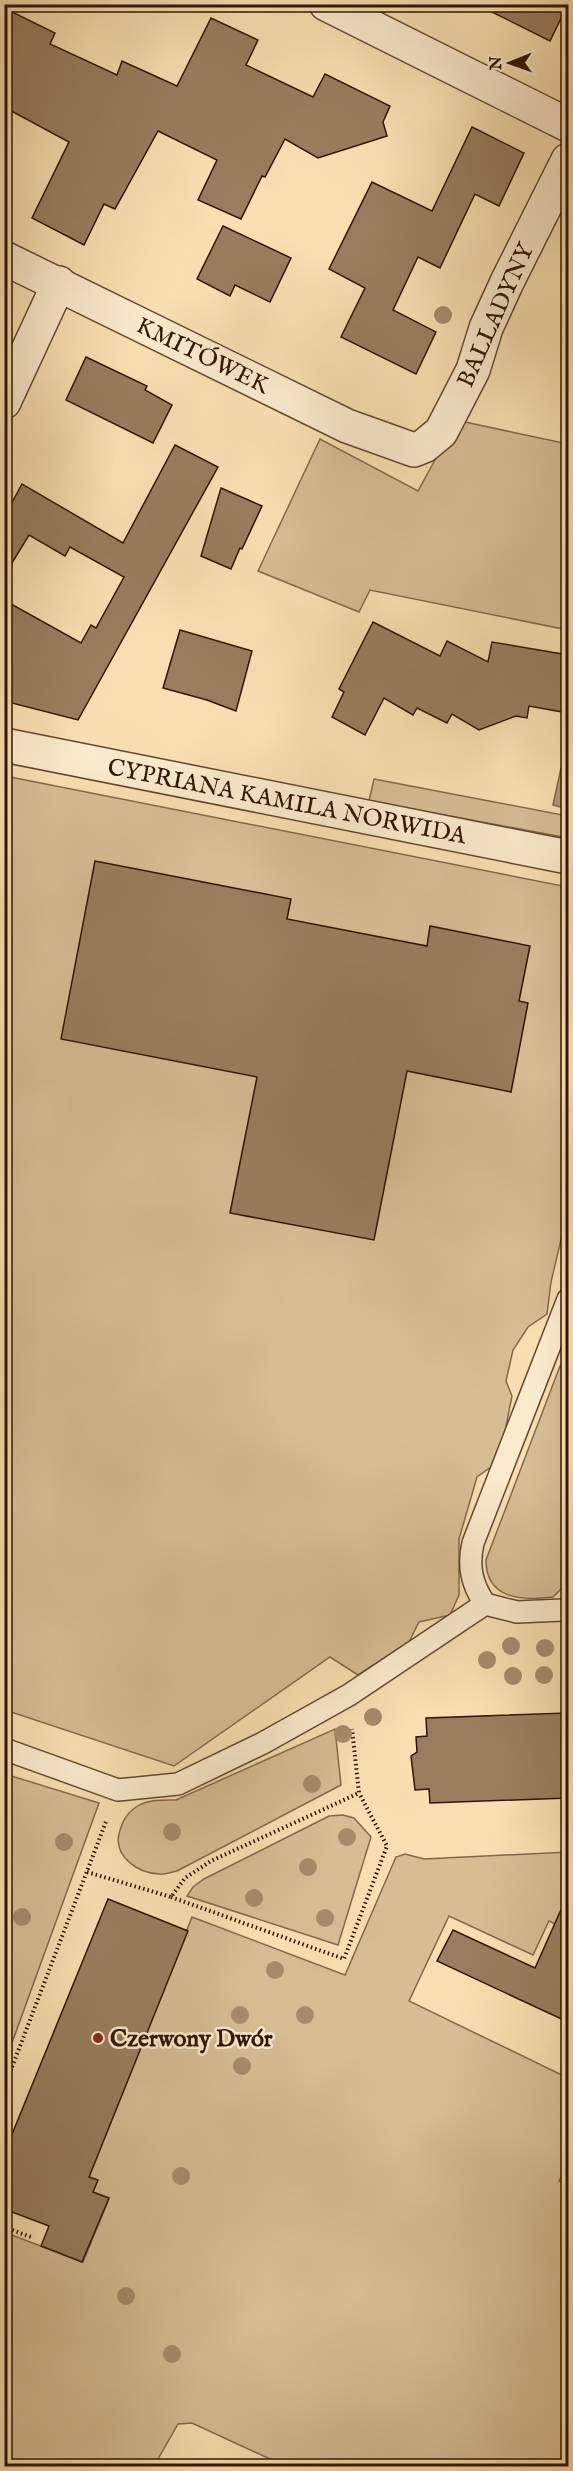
<svg xmlns="http://www.w3.org/2000/svg" width="573" height="2471" font-family="'IM FELL English',serif">
  <style>
    .green { fill: #d6bd94; stroke: #83694c; stroke-width: 1.5 }
    .water { fill: #b49a76; stroke: #7f6548; stroke-width: 1.5 }
    .building { fill: #987e5e; stroke: #301504; stroke-width: 1.5 }
    .lines { fill: none; stroke-linecap: round; stroke-linejoin: round }
    .service-casing { stroke: #62482f; stroke-width: 24 }
    .minor-casing { stroke: #62482f; stroke-width: 36 }
    .path { stroke: #301504; stroke-width: 4; stroke-dasharray: 1.5 3; stroke-linecap: butt }
    .service { stroke: #faeacc; stroke-width: 21 }
    .minor { stroke: #faeacc; stroke-width: 33 }
    .tree { fill: #a68b6a }
    .poi-dot { fill: #8f2418; stroke: #faeacc; stroke-width: 2 }
    .labels { text-anchor: middle; stroke-width: 5; stroke-linejoin: round; paint-order: stroke }
    .street-label { font-size: 24px; fill: #301504; stroke: #faeacc }
    .poi-label { font-size: 24px; font-weight: bold; fill: #301504; stroke: #faeacc; text-anchor: start }
  </style>
  <rect width="100%" height="100%" fill="#f8dfb1"/>
  <filter id="stains"><feTurbulence type="fractalNoise" baseFrequency=".00333" numOctaves="4"/><feColorMatrix values="0 0 0 0 .2 0 0 0 0 .09 0 0 0 0 .02 0 0 0 .5 -.17"/></filter>
  <radialGradient id="worn" r=".72"><stop offset=".6" stop-color="#630" stop-opacity="0"/><stop offset="1" stop-color="#630" stop-opacity=".3"/></radialGradient>
  <g class="green">
    <path d="M 465,422 L 568,444 L 568,630 L 370,590 L 359,612 L 258,571 L 320,439 L 418,491 L 441,449 Z"/>
    <path d="M 5,776 L 568,887 L 568,1210 L 551,1282 L 547,1314 L 528,1327 L 513,1350 L 506,1381 L 512,1396 L 505,1431 L 491,1467 L 477,1477 L 459,1539 L 459,1595 L 450,1615 L 419,1622 L 409,1642 L 358,1675 L 330,1657 L 174,1766 L 5,1710 Z"/>
    <path d="M 374,779 L 568,816 L 568,838 L 369,801 Z"/>
    <path d="M 566,1364 L 568,1377 L 568,1582 L 553,1597 C 521,1601 486,1599 486,1560 L 560,1366 Z"/>
    <path d="M 335,1729 L 341,1785 L 177,1871 C 171,1872 164,1875 159,1874 C 137,1873 114,1856 119,1834 C 122,1822 126,1814 136,1807 C 148,1799 163,1800 176,1800 Z"/>
    <path d="M 5,1774 L 99,1803 L 5,2062 L 4,1774 Z"/>
    <path d="M 343,1815 L 354,1818 L 371,1837 L 338,1945 L 187,1896 L 193,1887 L 204,1879 L 329,1816 Z"/>
    <path d="M 568,1852 L 568,1930 L 549,1921 L 533,1955 L 449,1916 L 409,2001 L 568,2078 L 568,2162 L 559,2181 L 568,2186 L 568,2466 L 285,2466 L 192,2423 L 178,2424 L 154,2466 L 5,2466 L 4,2232 L 83,2262 L 109,2199 L 93,2192 L 97,2180 L 89,2177 L 192,1917 L 345,1975 L 396,1857 L 405,1854 L 424,1859 Z"/>
  </g>
  <path class="water" d="M 561,768 L 568,769 L 568,809 L 553,805 Z"/>
  <g class="building">
    <path d="M 476,4 L 568,4 L 550,41 Z"/>
    <path d="M 4,8 L 55,33 L 50,44 L 117,75 L 122,61 L 177,86 L 211,18 L 258,40 L 246,65 L 313,97 L 325,74 L 390,106 L 383,122 L 387,136 L 318,158 L 285,139 L 265,177 L 262,176 L 241,219 L 198,200 L 217,160 L 158,131 L 115,209 L 104,204 L 84,245 L 32,218 L 69,142 L 4,107 Z"/>
    <path d="M 472,127 L 524,153 L 499,206 L 475,194 L 440,268 L 418,257 L 393,310 L 436,332 L 416,374 L 341,337 L 365,288 L 329,269 L 372,182 L 432,211 Z"/>
    <path d="M 223,226 L 291,258 L 270,302 L 235,285 L 230,296 L 197,279 Z"/>
    <path d="M 86,357 L 147,386 L 145,390 L 172,405 L 153,443 L 66,400 Z"/>
    <path d="M 175,445 L 218,467 L 78,720 L 4,701 L 4,600 L 81,643 L 91,625 L 96,628 L 124,577 L 70,547 L 65,556 L 29,535 L 4,576 L 4,517 L 22,484 L 123,543 Z"/>
    <path d="M 221,488 L 262,506 L 242,549 L 240,548 L 231,569 L 201,556 Z"/>
    <path d="M 373,622 L 440,656 L 447,641 L 488,662 L 492,642 L 568,655 L 568,713 L 529,706 L 527,718 L 516,716 L 479,730 L 452,714 L 447,723 L 417,708 L 413,715 L 384,698 L 365,735 L 332,717 L 344,692 L 339,689 Z"/>
    <path d="M 180,630 L 252,651 L 236,711 L 207,700 L 163,688 Z"/>
    <path d="M 95,861 L 291,899 L 287,919 L 427,946 L 430,926 L 530,946 L 519,1001 L 528,1003 L 511,1092 L 407,1071 L 374,1240 L 230,1213 L 257,1077 L 61,1039 Z"/>
    <path d="M 568,1713 L 568,1798 L 430,1803 L 429,1789 L 415,1790 L 411,1756 L 417,1752 L 416,1737 L 427,1736 L 426,1718 Z"/>
    <path d="M 568,1894 L 568,2022 L 437,1961 L 453,1930 L 535,1968 Z"/>
    <path d="M 108,1899 L 188,1931 L 89,2177 L 98,2180 L 93,2192 L 109,2198 L 82,2262 L 41,2246 L 49,2226 L 4,2209 L 4,2154 Z"/>
  </g>
  <g class="lines">
    <g class="service-casing">
      <g id="service">
        <path d="M 563,1610 L 517,1612 L 485,1604 C 471,1583 468,1566 473,1543 L 568,1299"/>
        <path d="M 4,1749 L 118,1790 L 178,1784 L 263,1743 L 349,1695 L 485,1604"/>
      </g>
    </g>
    <g class="minor-casing">
      <g id="minor">
        <path d="M 326,4 L 568,125"/>
        <path d="M 4,258 L 347,426 L 414,450 L 424,446 L 441,432 L 455,405 L 473,370 L 486,328 L 507,282 L 568,160"/>
        <path d="M 4,402 L 59,283"/>
        <path d="M 4,745 L 568,857"/>
      </g>
    </g>
    <g class="path">
      <path d="M 87,1872 L 171,1897 L 185,1878 L 211,1861 L 359,1793 L 352,1729"/>
      <path d="M 171,1897 L 344,1959 L 387,1846 L 359,1793"/>
      <path d="M 4,2088 L 107,1819"/>
      <path d="M 4,2227 L 31,2237"/>
    </g>
    <use href="#service" class="service"/>
    <use href="#minor" class="minor"/>
  </g>
  <g class="tree">
    <circle cx="443" cy="315" r="9"/>
    <circle cx="511" cy="1646" r="9"/>
    <circle cx="545" cy="1648" r="9"/>
    <circle cx="487" cy="1660" r="9"/>
    <circle cx="544" cy="1675" r="9"/>
    <circle cx="513" cy="1676" r="9"/>
    <circle cx="373" cy="1717" r="9"/>
    <circle cx="343" cy="1734" r="9"/>
    <circle cx="312" cy="1784" r="9"/>
    <circle cx="172" cy="1832" r="9"/>
    <circle cx="347" cy="1837" r="9"/>
    <circle cx="64" cy="1842" r="9"/>
    <circle cx="308" cy="1867" r="9"/>
    <circle cx="254" cy="1898" r="9"/>
    <circle cx="22" cy="1917" r="9"/>
    <circle cx="325" cy="1918" r="9"/>
    <circle cx="275" cy="1970" r="9"/>
    <circle cx="240" cy="2015" r="9"/>
    <circle cx="305" cy="2015" r="9"/>
    <circle cx="242" cy="2066" r="9"/>
    <circle cx="181" cy="2176" r="9"/>
    <circle cx="126" cy="2296" r="9"/>
    <circle cx="172" cy="2354" r="9"/>
  </g>
  <circle class="poi-dot" cx="98" cy="2038" r="6"/>
  <g class="labels">
    <g class="street-label">
      <text transform="translate(495 315) rotate(-66)" y="8">BALLADYNY</text>
      <text transform="translate(203 355) rotate(26)" y="8">KMITÓWEK</text>
      <text transform="translate(287 801) rotate(11)" y="8">CYPRIANA KAMILA NORWIDA</text>
    </g>
    <g class="poi-label">
      <text x="110" y="2046">Czerwony Dwór</text>
    </g>
  </g>
  <rect width="573" height="2471" fill="none" stroke="#f8dfb1" stroke-width="24"/>
  <rect x="6" y="6" width="561" height="2459" fill="none" stroke="#301504" stroke-width="3"/>
  <rect x="12" y="12" width="549" height="2447" fill="none" stroke="#301504" stroke-width="1.5"/>
  <g transform="translate(510 63) rotate(269)" stroke="#faeacc" stroke-width="4.5" paint-order="stroke">
  <path d="M0-4.5L10 22L0 15L-10 22Z" fill="#301504"/>
  <text y="-9" font-size="16" font-weight="bold" text-anchor="middle" fill="#301504">N</text>
  </g>
  <rect width="100%" height="100%" filter="url(#stains)"/>
  <rect width="100%" height="100%" fill="url(#worn)"/>
</svg>
